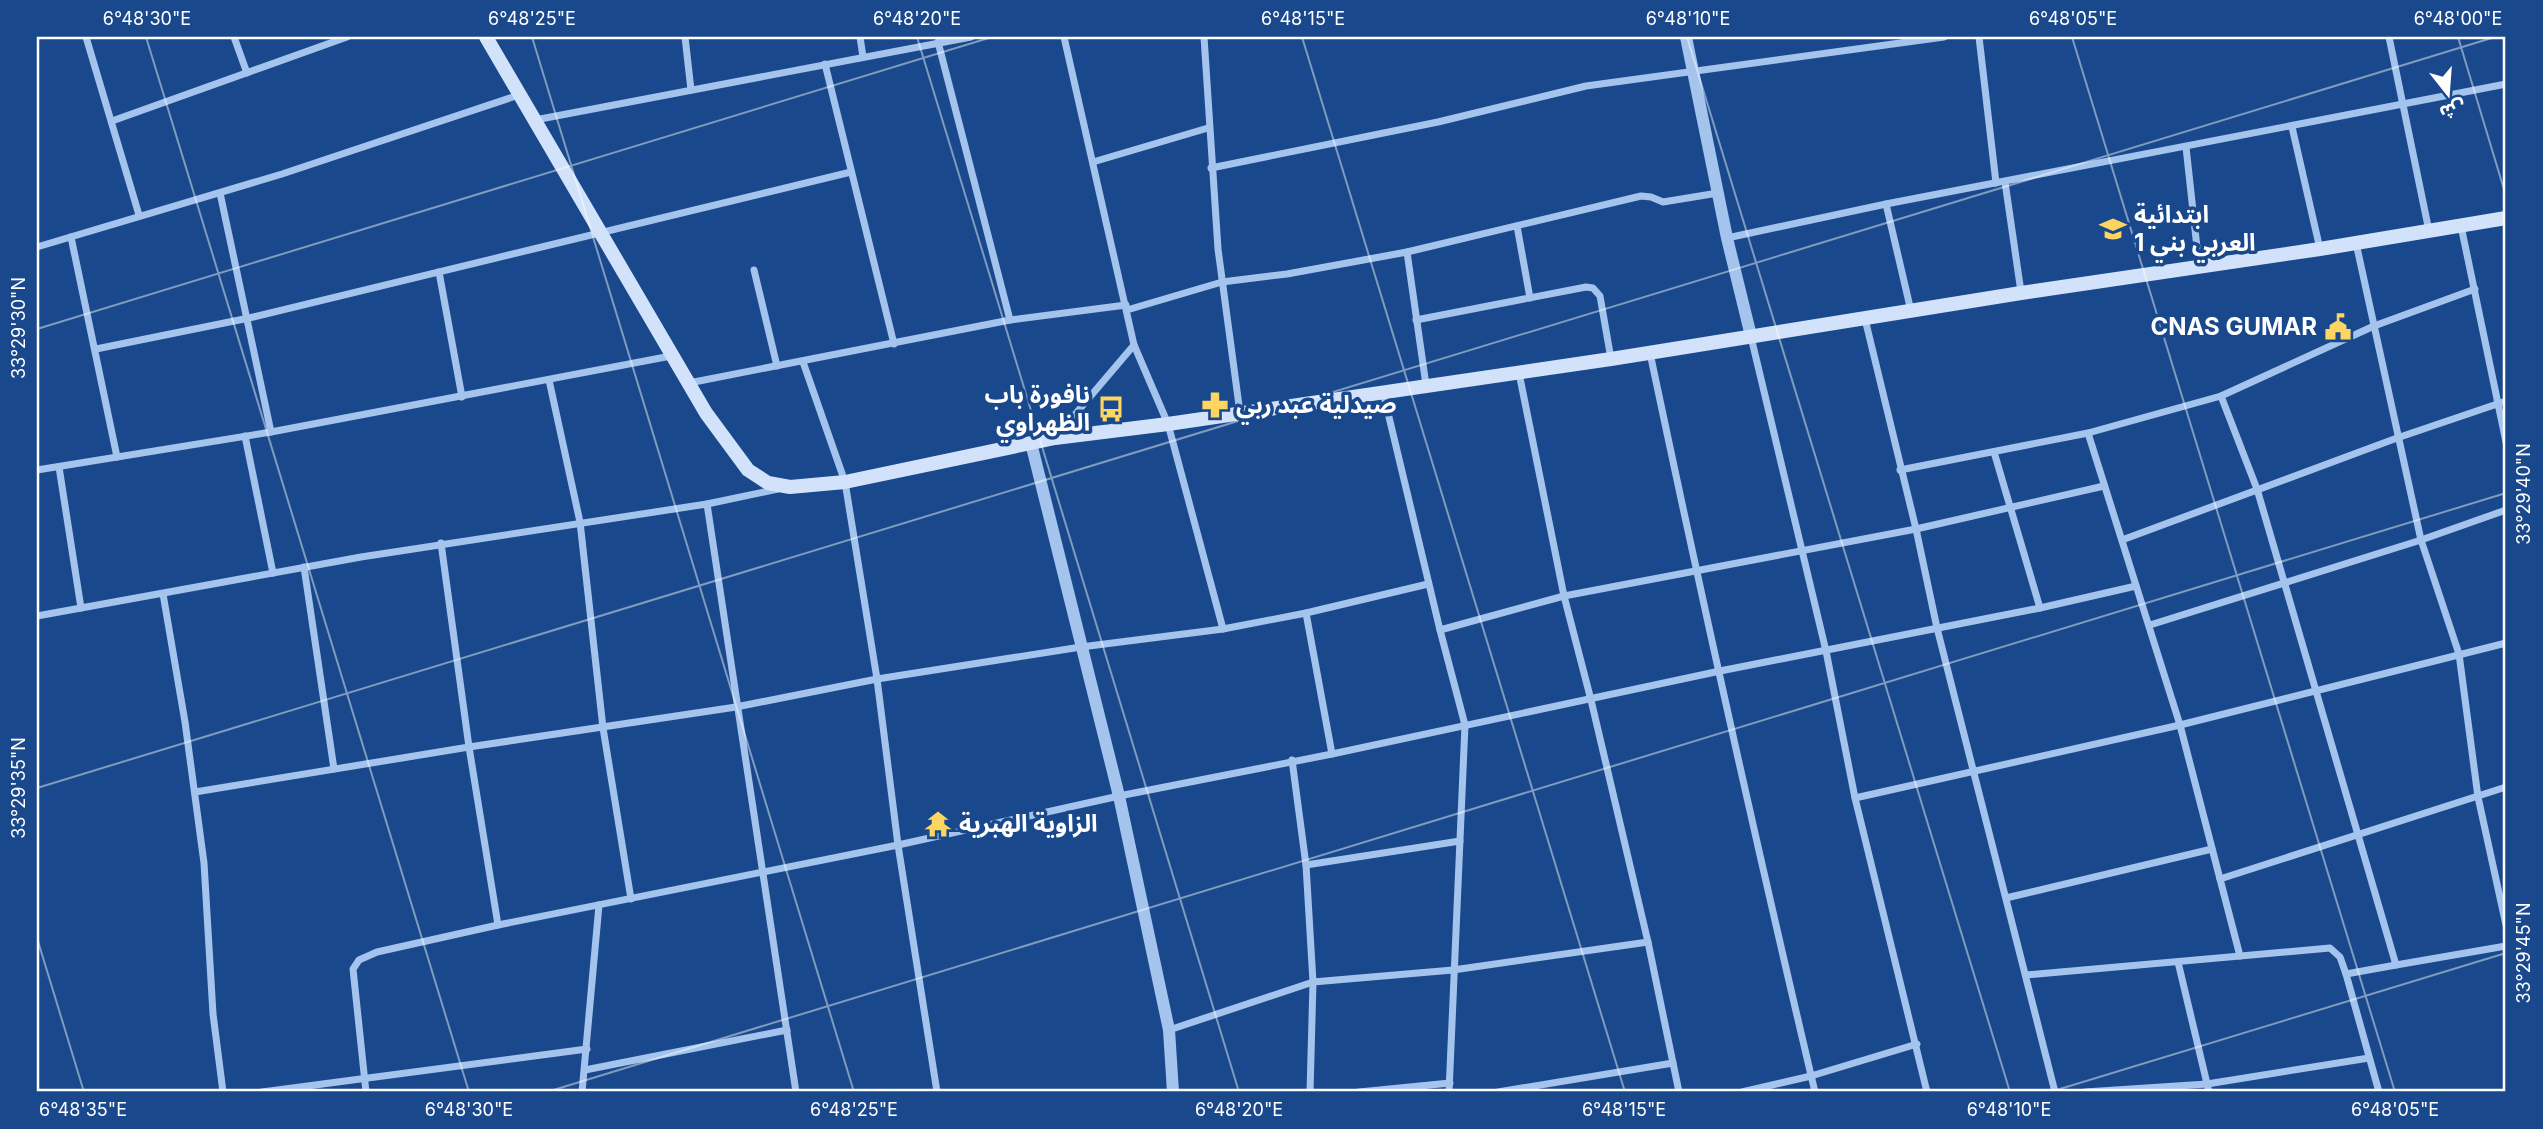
<svg xmlns="http://www.w3.org/2000/svg" width="2543" height="1129" font-family="Inter,'Noto Sans Arabic',sans-serif">
  <style>
    .lines { fill: none; stroke-linecap: round; stroke-linejoin: round }
    .minor { stroke: #a4c4ee; stroke-width: 7 }
    .tertiary { stroke: #a4c4ee; stroke-width: 12 }
    .secondary { stroke: #d1e2fa; stroke-width: 14 }
    .ticks { fill: none; stroke: #fff; stroke-width: 2; stroke-opacity: 0.45 }
    .labels { text-anchor: middle; stroke-width: 7; stroke-linejoin: round; paint-order: stroke }
    .poi-label { font-size: 24px; font-weight: bold; fill: #fff; stroke: #19498c; text-anchor: start }
    .neatline { fill: none; stroke: #fff; stroke-width: 2.5 }
    .ticks-label { font-size: 18px; text-anchor: middle; fill: #fff }
  </style>
  <rect width="100%" height="100%" fill="#19498c"/>
  <g class="lines">
    <g class="minor">
      <path d="M 86,37 L 139,215"/>
      <path d="M 234,37 L 247,73"/>
      <path d="M 685,37 L 691,90"/>
      <path d="M 860,37 L 863,57"/>
      <path d="M 1064,37 L 1134,345 L 1168,424 L 1223,629"/>
      <path d="M 1204,37 L 1218,249 L 1240,413"/>
      <path d="M 1979,37 L 1996,183"/>
      <path d="M 2389,37 L 2429,231"/>
      <path d="M 938,42 L 1010,320"/>
      <path d="M 825,64 L 894,344"/>
      <path d="M 535,120 L 971,37"/>
      <path d="M 112,121 L 347,37"/>
      <path d="M 2292,127 L 2320,249"/>
      <path d="M 2186,147 L 2199,266"/>
      <path d="M 1093,162 L 1208,128"/>
      <path d="M 1211,168 L 1438,122 L 1586,86 L 1944,37"/>
      <path d="M 2005,182 L 2021,292"/>
      <path d="M 220,193 L 271,432"/>
      <path d="M 1886,204 L 1911,311"/>
      <path d="M 1517,226 L 1530,298"/>
      <path d="M 2461,226 L 2506,442"/>
      <path d="M 71,237 L 117,457"/>
      <path d="M 1727,238 L 1886,204 L 2506,84"/>
      <path d="M 2356,243 L 2421,540 L 2459,654 L 2478,797 L 2506,925"/>
      <path d="M 37,247 L 282,174 L 519,95"/>
      <path d="M 1407,252 L 1641,196 L 1651,197 L 1663,202 L 1718,193"/>
      <path d="M 754,270 L 777,366"/>
      <path d="M 439,272 L 462,397"/>
      <path d="M 1127,310 L 1222,282 L 1287,274 L 1407,252 L 1426,385"/>
      <path d="M 1865,319 L 1916,529 L 1937,628 L 2055,1092"/>
      <path d="M 1416,320 L 1586,287 L 1593,288 L 1600,296 L 1611,359"/>
      <path d="M 1751,337 L 1826,651 L 1855,798 L 1927,1092"/>
      <path d="M 96,349 L 249,318 L 851,172"/>
      <path d="M 1650,353 C 1702,600 1757,847 1815,1092"/>
      <path d="M 803,362 L 845,482 L 877,679 L 898,845 L 937,1092"/>
      <path d="M 549,380 L 580,522 L 603,728 L 631,899"/>
      <path d="M 689,383 L 1010,320 L 1126,305"/>
      <path d="M 1383,392 L 1440,630"/>
      <path d="M 2088,433 L 2180,725 L 2240,956"/>
      <path d="M 245,436 L 273,573"/>
      <path d="M 1055,438 L 1134,345"/>
      <path d="M 1994,452 L 2040,608"/>
      <path d="M 59,467 L 81,608"/>
      <path d="M 37,470 L 271,432 L 671,356"/>
      <path d="M 1900,470 L 2088,433 L 2221,396"/>
      <path d="M 707,504 L 796,1092"/>
      <path d="M 2122,540 L 2397,438 L 2506,401"/>
      <path d="M 304,567 L 334,769"/>
      <path d="M 163,594 L 185,722 L 204,863 L 213,1014 L 223,1092"/>
      <path d="M 1306,613 L 1332,754"/>
      <path d="M 37,616 L 361,557 L 707,504 L 778,489"/>
      <path d="M 2150,625 L 2421,540 L 2506,510"/>
      <path d="M 1292,760 L 1306,865 L 1313,982 L 1310,1092"/>
      <path d="M 195,792 L 469,747 L 441,543"/>
      <path d="M 1855,798 L 2180,725 L 2506,643"/>
      <path d="M 1306,865 L 1460,841"/>
      <path d="M 2220,879 L 2506,787"/>
      <path d="M 2006,898 L 2212,849"/>
      <path d="M 498,925 L 469,747 L 736,707 L 877,679 L 1081,647 L 1223,629 L 1306,613 L 1428,584"/>
      <path d="M 1648,942 L 1679,1092"/>
      <path d="M 2178,962 L 2209,1092"/>
      <path d="M 2396,965 L 2506,946"/>
      <path d="M 2026,975 L 2330,948 L 2340,957 L 2346,974"/>
      <path d="M 1169,1030 L 1313,982 L 1453,970 L 1648,942 L 1591,700 L 1564,596 L 1519,373"/>
      <path d="M 585,1070 L 787,1030"/>
      <path d="M 262,1092 L 587,1049"/>
      <path d="M 366,1092 L 353,969 L 359,960 L 377,952 L 498,925 L 898,845 L 1119,796 L 1332,754 L 1720,671 L 2040,608 L 2136,586"/>
      <path d="M 582,1092 L 599,905"/>
      <path d="M 1359,1092 L 1450,1083"/>
      <path d="M 1449,1092 L 1465,725 L 1440,630 L 1564,596 L 1916,529 L 2104,486"/>
      <path d="M 1498,1092 L 1673,1063"/>
      <path d="M 1742,1092 L 1811,1076 L 1917,1044"/>
      <path d="M 2085,1092 L 2207,1084 L 2369,1058"/>
      <path d="M 2379,1092 L 2346,974 L 2396,965 L 2257,489 L 2221,396 L 2374,326 L 2475,289"/>
    </g>
    <g class="tertiary">
      <path d="M 1686,37 L 1727,238 L 1751,336"/>
      <path d="M 1031,443 L 1119,796 L 1169,1030 L 1173,1092"/>
    </g>
    <path class="secondary" d="M 486,37 L 706,413 L 748,470 L 768,483 L 790,487 L 845,482 L 1055,438 L 1168,424 L 1611,359 L 2021,293 L 2320,249 L 2506,218"/>
  </g>
  <path class="ticks" d="M 146,37 L 469,1092M 532,37 L 854,1092M 917,37 L 1239,1092M 1302,37 L 1625,1092M 1687,37 L 2010,1092M 2072,37 L 2395,1092M 2458,37 L 2506,196M 37,329 L 992,37M 37,788 L 2495,37M 37,938 L 84,1092M 547,1092 L 2506,493M 2050,1092 L 2506,953"/>
  <defs>
    <g id="school-bare" transform="scale(2.1)"><path d="M0-5L7-2L0 1L-7-2ZM-4 1L0 2.5L4 1V4Q0 6-4 4Z" fill="#ffd561" stroke="#19498c" stroke-width="2.5" paint-order="stroke"/></g>
    <g id="civic-bare" transform="scale(2.1)"><path d="M-.6-6.5H3V-4.5H.6V-3L4-1V1h2V6H-6V1h2V-1L-.6-3ZM-1.2 2.5V6h2.4V2.5Z" fill="#ffd561" stroke="#19498c" stroke-width="2.5" paint-order="stroke"/></g>
    <g id="pharmacy-bare" transform="scale(2.1)"><path d="M-2-6h4v4h4v4h-4v4h-4v-4h-4v-4h4Z" fill="#ffd561" stroke="#19498c" stroke-width="2.5" paint-order="stroke"/></g>
    <g id="bus-bare" transform="scale(2.1)"><path d="M-5-6H5V4H4V6H2V4H-2V6H-4V4H-5ZM-3.5-4V0h7V-4ZM-3.5 1.2v1.5H-2V1.2ZM2 1.2v1.5H3.5V1.2Z" fill="#ffd561" stroke="#19498c" stroke-width="2.5" paint-order="stroke"/></g>
    <g id="temple-bare" transform="scale(2.1)"><path d="M0-6L5-2H3V0L6.5 2.5H4V6H1.5V3h-3V6H-4V2.5H-6.5L-3 0V-2H-5Z" fill="#ffd561" stroke="#19498c" stroke-width="2.5" paint-order="stroke"/></g>
  </defs>
  <g fill-rule="evenodd">
    <use href="#school-bare" x="2113" y="229"/>
    <use href="#civic-bare" x="2338" y="327"/>
    <use href="#pharmacy-bare" x="1215" y="405"/>
    <use href="#bus-bare" x="1111" y="409"/>
    <use href="#temple-bare" x="938" y="824"/>
  </g>
  <g class="labels">
    <g class="poi-label">
      <text x="2134" y="223">ابتدائية<tspan x="2134" dy="28">العربي بني 1</tspan></text>
      <text x="2317" y="335" text-anchor="end">CNAS GUMAR</text>
      <text x="1090" y="403" text-anchor="end">نافورة باب<tspan x="1090" dy="28">الظهراوي</tspan></text>
      <text x="1236" y="413">صيدلية عبد ربي</text>
      <text x="959" y="832">الزاوية الهبرية</text>
    </g>
  </g>
  <rect width="2543" height="1129" fill="none" stroke="#19498c" stroke-width="77"/>
  <g transform="translate(2448 94) rotate(163)" stroke="#19498c" stroke-width="5" paint-order="stroke">
  <path d="M0-5L12 26L0 18L-12 26Z" fill="#ffffff"/>
  <text y="-10" font-size="19" font-weight="bold" text-anchor="middle" fill="#ffffff">ش</text>
  </g>
  <rect x="38" y="38" width="2466" height="1052" class="neatline"/>
  <g class="ticks-label">
    <text x="147" y="25">6°48'30"E</text>
    <text x="532" y="25">6°48'25"E</text>
    <text x="917" y="25">6°48'20"E</text>
    <text x="1303" y="25">6°48'15"E</text>
    <text x="1688" y="25">6°48'10"E</text>
    <text x="2073" y="25">6°48'05"E</text>
    <text x="2458" y="25">6°48'00"E</text>
    <text transform="translate(19 328) rotate(-90)" y="6">33°29'30"N</text>
    <text transform="translate(2524 494) rotate(-90)" y="6">33°29'40"N</text>
    <text transform="translate(19 788) rotate(-90)" y="6">33°29'35"N</text>
    <text transform="translate(2524 953) rotate(-90)" y="6">33°29'45"N</text>
    <text x="83" y="1116">6°48'35"E</text>
    <text x="469" y="1116">6°48'30"E</text>
    <text x="854" y="1116">6°48'25"E</text>
    <text x="1239" y="1116">6°48'20"E</text>
    <text x="1624" y="1116">6°48'15"E</text>
    <text x="2009" y="1116">6°48'10"E</text>
    <text x="2395" y="1116">6°48'05"E</text>
  </g>
</svg>
